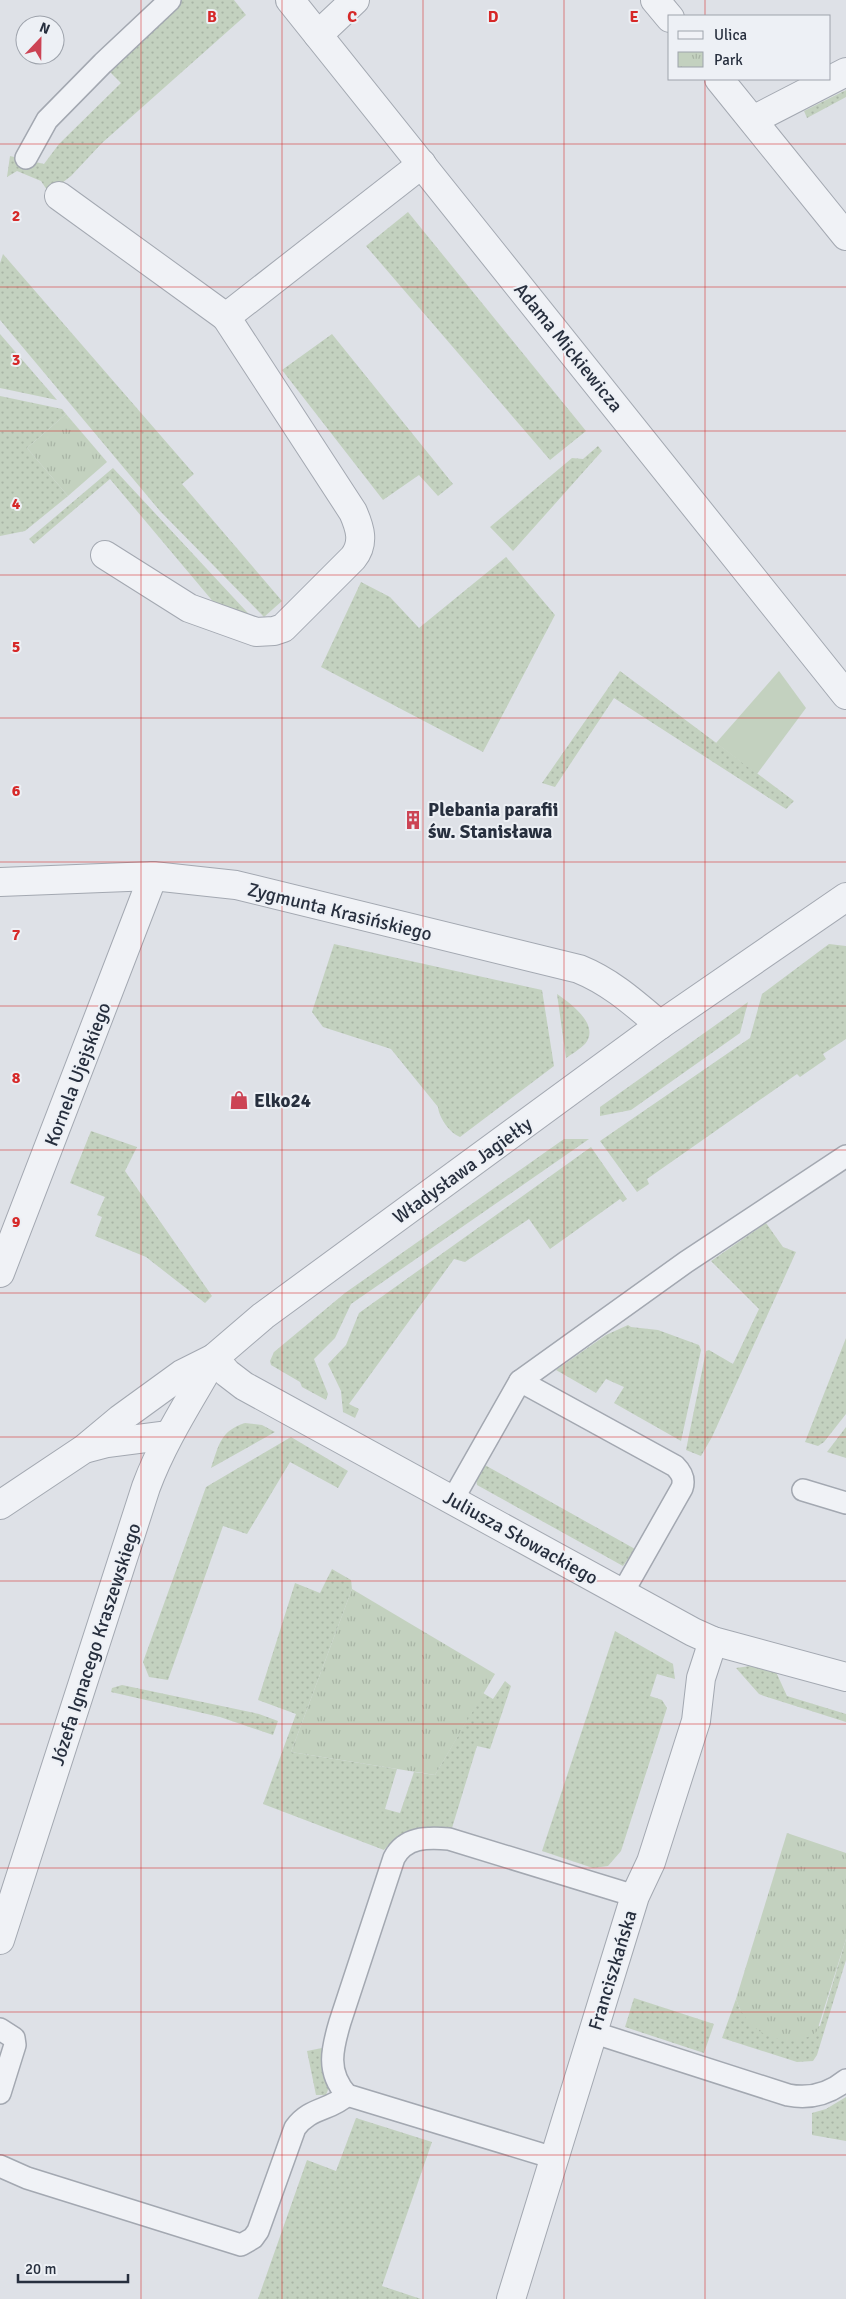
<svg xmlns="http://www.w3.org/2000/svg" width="846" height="2299" font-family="Signika,sans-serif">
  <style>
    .grass { fill: url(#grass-dots) }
    .park { fill: url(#park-tufts) }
    .garden { fill: #c3d1bf }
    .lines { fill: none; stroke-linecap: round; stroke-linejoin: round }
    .service-casing { stroke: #a3a8b1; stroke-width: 24 }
    .minor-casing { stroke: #a3a8b1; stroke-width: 30 }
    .tertiary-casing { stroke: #a3a8b1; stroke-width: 30 }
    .service { stroke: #f0f2f6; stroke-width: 21 }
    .minor { stroke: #f0f2f6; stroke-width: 28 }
    .tertiary { stroke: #f0f2f6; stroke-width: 28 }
    .grid { fill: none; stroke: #d62828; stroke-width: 1; stroke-opacity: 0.55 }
    .labels { text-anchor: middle; stroke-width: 4; stroke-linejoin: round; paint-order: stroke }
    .street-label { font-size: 19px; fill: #272f3e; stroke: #edf0f5 }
    .poi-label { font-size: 19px; font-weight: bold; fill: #272f3e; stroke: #edf0f5; text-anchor: start }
    .grid-label { font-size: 16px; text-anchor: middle; font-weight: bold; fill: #d62828; stroke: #edf0f5; stroke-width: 4; stroke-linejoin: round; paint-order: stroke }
  </style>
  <defs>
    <pattern id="grass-dots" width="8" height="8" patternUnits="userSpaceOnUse" patternTransform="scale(1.25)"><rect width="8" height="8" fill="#c3d1bf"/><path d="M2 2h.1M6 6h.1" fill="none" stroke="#a8b4a5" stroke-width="1.8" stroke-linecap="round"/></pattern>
    <pattern id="park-tufts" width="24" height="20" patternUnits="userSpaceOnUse" patternTransform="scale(1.25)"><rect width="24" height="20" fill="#c3d1bf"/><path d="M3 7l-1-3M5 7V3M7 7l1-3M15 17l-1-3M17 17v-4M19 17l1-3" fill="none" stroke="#a8b4a5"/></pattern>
  </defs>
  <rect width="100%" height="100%" fill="#dee1e7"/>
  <g class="grass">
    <path d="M 182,0 L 234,0 L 246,15 L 102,143 L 71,176 L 49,193 L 41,181 L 17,171 L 7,177 L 10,156 L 44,164 L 59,144 L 121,83 L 108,70 Z"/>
    <path d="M 846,90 L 846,97 L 807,118 L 804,111 Z"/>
    <path d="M 408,212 L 586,431 L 550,460 L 366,246 Z"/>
    <path d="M 3,254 L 194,474 L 182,484 L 282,601 L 264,617 L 160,511 L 0,320 L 0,263 Z"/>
    <path d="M 0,334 L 57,400 L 0,388 Z"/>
    <path d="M 332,334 L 453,484 L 438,496 L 419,475 L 383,500 L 282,370 Z"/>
    <path d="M 0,396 L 62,409 L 66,414 L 27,448 L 68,496 L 25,531 L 0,536 Z"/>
    <path d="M 598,446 L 602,451 L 513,551 L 490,527 L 572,458 L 583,459 Z"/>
    <path d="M 113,468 L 258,624 L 221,611 L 110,479 L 34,544 L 29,539 Z"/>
    <path d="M 506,557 L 555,615 L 483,752 L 321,667 L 361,582 L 390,597 L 419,628 Z"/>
    <path d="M 620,671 L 794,801 L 786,809 L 614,698 L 555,787 L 542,783 Z"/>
    <path d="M 334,944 L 542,990 L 554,1066 L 460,1137 C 450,1133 439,1118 438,1107 L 391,1049 L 323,1027 L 312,1012 Z"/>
    <path d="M 829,944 L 846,946 L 846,1039 L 823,1054 L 826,1059 L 800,1077 L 797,1074 L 647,1179 L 649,1184 L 637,1192 L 600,1141 L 750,1038 L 762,994 Z"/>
    <path d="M 557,994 C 570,1003 601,1025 585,1044 C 580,1049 572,1054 566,1058 Z"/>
    <path d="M 748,1002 L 740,1033 L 631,1110 L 600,1116 L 600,1107 Z"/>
    <path d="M 91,1131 L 137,1147 L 125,1171 L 212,1296 L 205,1303 L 146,1257 L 95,1236 L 102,1217 L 97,1215 L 105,1197 L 70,1183 Z"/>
    <path d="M 564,1139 L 589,1139 L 351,1304 L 335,1338 L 314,1359 L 328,1394 L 326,1400 L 302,1387 L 300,1382 L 271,1365 L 270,1361 L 274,1352 L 345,1293 Z"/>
    <path d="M 591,1147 L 627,1199 L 623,1202 L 620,1199 L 550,1249 L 529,1219 L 465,1262 L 454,1259 L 349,1404 L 359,1409 L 355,1418 L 343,1412 L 341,1391 L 328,1364 L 346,1345 L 359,1313 Z"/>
    <path d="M 766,1223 L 783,1247 L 796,1252 L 712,1437 L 701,1456 L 686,1450 L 706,1351 L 709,1350 L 733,1364 L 759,1309 L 711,1261 Z"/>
    <path d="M 628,1325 L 631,1327 L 658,1330 L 699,1345 L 701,1350 L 681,1441 L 614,1403 L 624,1387 L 606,1379 L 596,1393 L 556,1370 L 606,1335 Z"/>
    <path d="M 846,1338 L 846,1414 L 824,1442 L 818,1446 L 805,1442 Z"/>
    <path d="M 245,1423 L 262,1425 L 275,1432 L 211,1468 C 219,1445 220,1431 245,1423 Z"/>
    <path d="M 846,1427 L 846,1458 L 827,1452 Z"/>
    <path d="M 291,1437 L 348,1471 L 338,1488 L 290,1462 L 247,1534 L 223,1526 L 168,1680 L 149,1677 L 143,1662 L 206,1487 Z"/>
    <path d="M 483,1464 L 635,1549 L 623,1566 L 477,1485 L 476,1478 Z"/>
    <path d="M 332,1569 L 351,1580 L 352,1589 L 291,1752 L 397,1769 L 385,1809 L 400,1813 L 414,1772 L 435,1775 L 483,1693 L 493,1699 L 505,1681 L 511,1686 L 490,1749 L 477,1746 L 452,1828 C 427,1830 401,1828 384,1850 L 263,1804 L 296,1714 L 258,1700 L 295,1583 L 320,1593 Z"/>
    <path d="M 615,1631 L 673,1664 L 675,1679 L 657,1674 L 650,1696 L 662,1700 L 667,1708 L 621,1851 L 608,1866 L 593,1868 L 542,1851 Z"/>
    <path d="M 750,1666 L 776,1672 L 787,1696 L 846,1714 L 846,1722 L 764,1696 L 759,1694 L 736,1668 Z"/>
    <path d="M 122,1685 L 259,1714 L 278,1721 L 273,1735 L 220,1717 L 111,1692 L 112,1688 Z"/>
    <path d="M 846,1939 L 846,1960 L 817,2055 L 813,2061 L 797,2062 L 722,2038 L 736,1999 L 740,2010 L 820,2026 Z"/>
    <path d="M 634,1998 L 714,2024 L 704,2053 L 625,2027 Z"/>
    <path d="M 322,2048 L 329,2087 L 326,2095 L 316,2095 L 307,2051 Z"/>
    <path d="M 846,2097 L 846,2141 L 812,2135 L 812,2113 L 826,2109 Z"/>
    <path d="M 356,2118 L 432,2142 L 382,2286 L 421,2299 L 258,2299 L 307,2160 L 336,2171 Z"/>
  </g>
  <g class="park">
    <path d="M 66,414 L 107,462 L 68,496 L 27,448 Z"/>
    <path d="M 352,1589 L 495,1674 L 435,1775 L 291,1752 Z"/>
    <path d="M 787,1833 L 846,1853 L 846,1939 L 817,2031 C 812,2037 803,2039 795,2040 C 768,2042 744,2026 736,1999 Z"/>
  </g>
  <path class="garden" d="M 779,671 L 806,708 L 757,774 L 716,743 Z"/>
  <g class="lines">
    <g class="service-casing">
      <g id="service">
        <path d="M 26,158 L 47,120 L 103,63 L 170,0"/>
        <path d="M 803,1490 L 846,1503"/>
        <path d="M 453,1499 L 520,1381"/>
        <path d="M 623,1592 L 682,1488 C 685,1479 682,1473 675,1466 L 520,1381 L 686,1262 L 846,1156"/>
        <path d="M 0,2029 L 14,2038 L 15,2045 L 0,2093"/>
        <path d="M 592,2032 L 788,2095 C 809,2099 829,2094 846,2080"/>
        <path d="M 554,2158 L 347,2095 C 326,2072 332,2049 340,2022 L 394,1858 C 405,1837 427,1837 449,1839 L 635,1896"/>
        <path d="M 0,2166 L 27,2178 L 241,2245 L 253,2238 L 258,2231 L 295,2128 C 310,2107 330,2111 347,2095"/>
      </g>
    </g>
    <g class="minor-casing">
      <g id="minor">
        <path d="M 655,0 L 670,18"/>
        <path d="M 318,35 L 355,0"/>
        <path d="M 719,79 L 846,236"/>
        <path d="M 753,120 L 846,72"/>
        <path d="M 59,196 L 226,317"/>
        <path d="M 105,555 L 189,608 L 256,632 L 274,631 L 283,628 L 353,558 C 365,543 360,528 353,512 L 226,317 L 422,164"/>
        <path d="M 0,882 L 153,876 L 236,885 L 579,969 C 611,982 634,1003 660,1025"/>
        <path d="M 0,1273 L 153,876"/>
        <path d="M 214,1358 L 227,1373 L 244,1386 L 693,1632 L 713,1641 L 846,1677"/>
        <path d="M 88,1448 L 107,1443 L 169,1435"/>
        <path d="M 0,1505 L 84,1449 L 120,1419 L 182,1374 L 214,1358 L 263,1316 L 660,1025 L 846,897"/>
        <path d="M 0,1940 L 146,1487 C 163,1441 190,1400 214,1358"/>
        <path d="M 511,2299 L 635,1896 L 651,1862 L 696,1721 L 701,1678 L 713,1641"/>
      </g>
    </g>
    <g class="tertiary-casing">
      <path id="tertiary" d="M 290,0 L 846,695"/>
    </g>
    <use href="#service" class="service"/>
    <use href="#minor" class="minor"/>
    <use href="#tertiary" class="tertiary"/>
  </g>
  <path class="grid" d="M 141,0 L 141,2299M 282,0 L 282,2299M 423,0 L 423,2299M 564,0 L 564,2299M 705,0 L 705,16M 705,79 L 705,2299M 0,144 L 846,144M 0,287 L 846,287M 0,431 L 846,431M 0,575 L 846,575M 0,718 L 846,718M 0,862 L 846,862M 0,1006 L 846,1006M 0,1150 L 846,1150M 0,1293 L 846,1293M 0,1437 L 846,1437M 0,1581 L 846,1581M 0,1724 L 846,1724M 0,1868 L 846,1868M 0,2012 L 846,2012M 0,2155 L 846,2155"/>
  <defs>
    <g id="building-bare" transform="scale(1.5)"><path d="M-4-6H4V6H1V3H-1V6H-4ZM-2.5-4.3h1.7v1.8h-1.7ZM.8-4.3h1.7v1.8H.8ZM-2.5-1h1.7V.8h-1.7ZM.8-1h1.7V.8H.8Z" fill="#cc4354" stroke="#edf0f5" stroke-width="2.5" paint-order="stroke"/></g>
    <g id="shop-bare" transform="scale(1.5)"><path d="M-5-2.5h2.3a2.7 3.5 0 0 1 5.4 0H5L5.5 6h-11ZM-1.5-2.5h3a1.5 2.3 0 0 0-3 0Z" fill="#cc4354" stroke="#edf0f5" stroke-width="2.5" paint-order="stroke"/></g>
  </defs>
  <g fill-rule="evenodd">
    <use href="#building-bare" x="413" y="820"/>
    <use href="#shop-bare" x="239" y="1100"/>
  </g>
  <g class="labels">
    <g class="street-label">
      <text transform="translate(569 347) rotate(51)" y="7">Adama Mickiewicza</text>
      <text transform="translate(340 911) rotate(14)" y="7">Zygmunta Krasińskiego</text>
      <text transform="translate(77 1074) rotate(-69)" y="7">Kornela Ujejskiego</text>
      <text transform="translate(462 1170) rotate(-36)" y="7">Władysława Jagiełły</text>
      <text transform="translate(521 1537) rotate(29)" y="7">Juliusza Słowackiego</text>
      <text transform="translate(95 1644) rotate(-72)" y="7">Józefa Ignacego Kraszewskiego</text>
      <text transform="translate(612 1970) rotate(-73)" y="7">Franciszkańska</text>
    </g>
    <g class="poi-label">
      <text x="428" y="816">Plebania parafii<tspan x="428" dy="22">św. Stanisława</tspan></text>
      <text x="254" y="1107">Elko24</text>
    </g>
  </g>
  <g class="grid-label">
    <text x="212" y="22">B</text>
    <text x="352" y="22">C</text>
    <text x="493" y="22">D</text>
    <text x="634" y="22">E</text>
    <text x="16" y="221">2</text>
    <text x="16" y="365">3</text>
    <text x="16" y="509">4</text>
    <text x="16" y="652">5</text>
    <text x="16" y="796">6</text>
    <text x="16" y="940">7</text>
    <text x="16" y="1083">8</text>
    <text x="16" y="1227">9</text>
  </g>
  <rect x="668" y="15" width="162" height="65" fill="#edf0f5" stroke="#9ea3ac"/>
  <rect x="678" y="31" width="25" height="8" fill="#f0f2f6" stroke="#9ea3ac"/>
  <text x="714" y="40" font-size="15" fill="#272f3e">Ulica</text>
  <rect x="678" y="52" width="25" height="15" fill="url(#park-tufts)" stroke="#9ea3ac"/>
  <text x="714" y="65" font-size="15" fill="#272f3e">Park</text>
  <g transform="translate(40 40) rotate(22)"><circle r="24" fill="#edf0f5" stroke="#9ea3ac"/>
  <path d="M0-4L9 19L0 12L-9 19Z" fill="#cc4354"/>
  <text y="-8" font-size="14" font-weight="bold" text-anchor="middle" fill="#272f3e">N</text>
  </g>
  <path d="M18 2274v8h110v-8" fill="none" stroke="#272f3e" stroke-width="2.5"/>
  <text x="25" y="2274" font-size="15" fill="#272f3e" stroke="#edf0f5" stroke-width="4" paint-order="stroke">20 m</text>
</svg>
